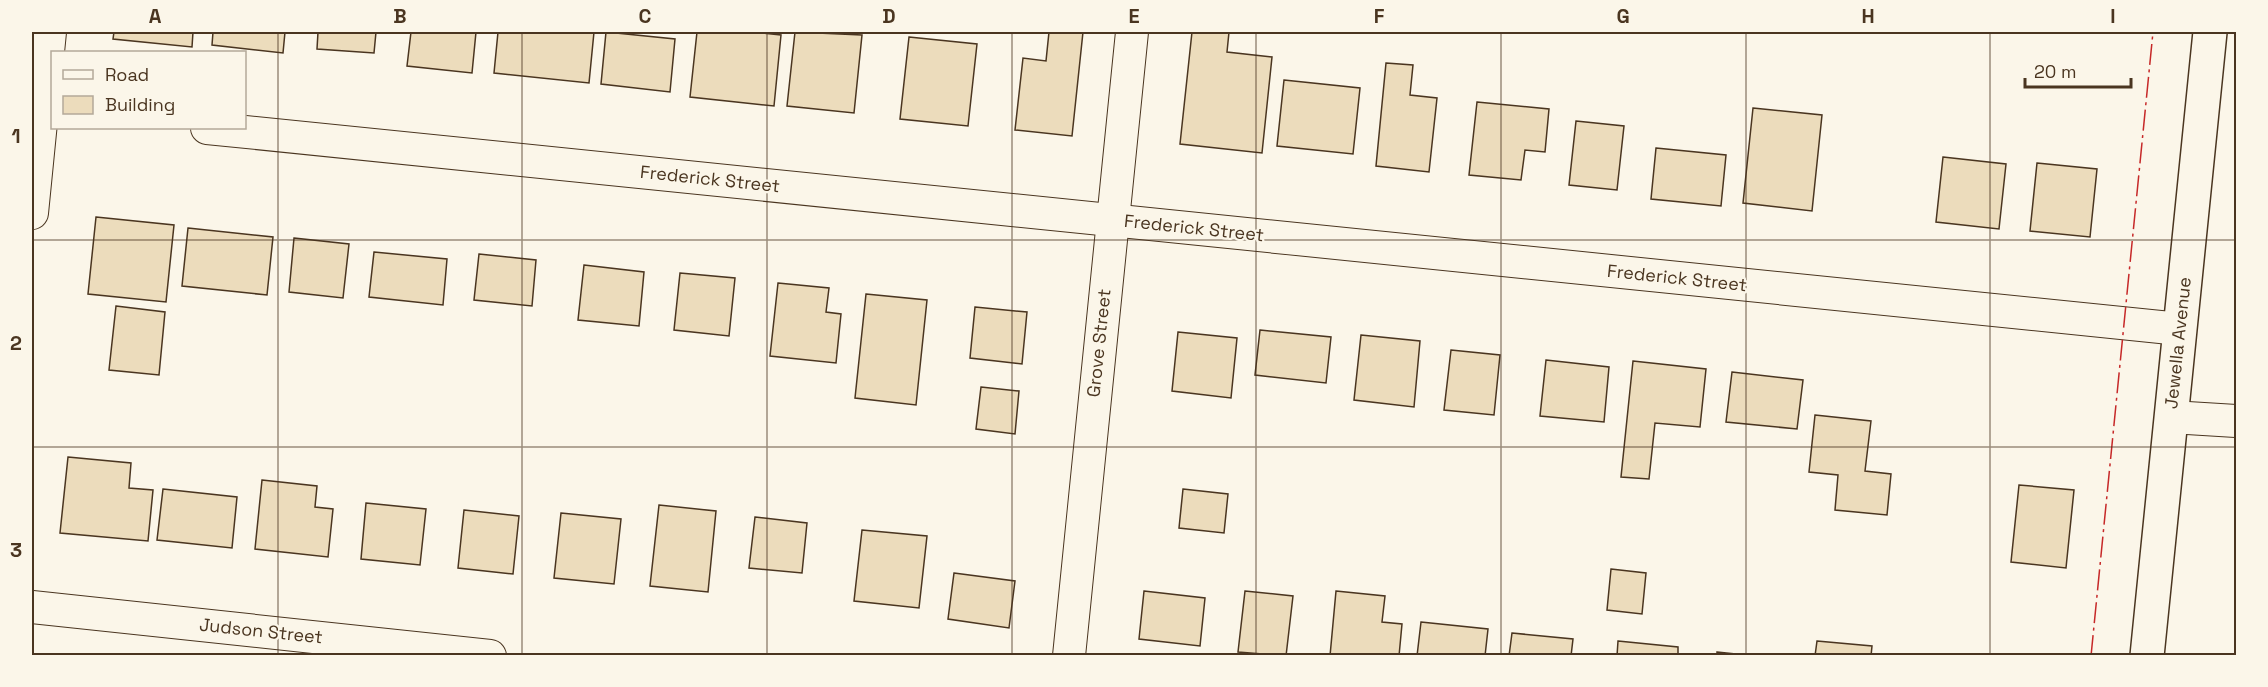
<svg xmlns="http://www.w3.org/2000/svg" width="2268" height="687" font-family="'Space Grotesk',sans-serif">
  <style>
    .building { fill: #ecdcbc; stroke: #4a3520; stroke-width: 1.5 }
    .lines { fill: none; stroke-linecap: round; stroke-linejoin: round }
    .street-casing { stroke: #4a3520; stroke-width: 34 }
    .secondary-casing { stroke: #4a3520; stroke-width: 36 }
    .street { stroke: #fbf6e9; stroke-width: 32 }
    .secondary { stroke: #fbf6e9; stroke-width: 33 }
    .power { stroke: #c62828; stroke-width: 1.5; stroke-dasharray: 21 4.5 3 4.5; stroke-linecap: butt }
    .grid { fill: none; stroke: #4a3520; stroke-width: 1.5; stroke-opacity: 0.55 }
    .labels { text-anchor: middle; stroke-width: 4.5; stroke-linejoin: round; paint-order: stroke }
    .street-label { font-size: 18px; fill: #4a3520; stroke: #fbf6e9 }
    .neatline { fill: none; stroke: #4a3520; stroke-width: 2 }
    .grid-label { font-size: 20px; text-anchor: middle; font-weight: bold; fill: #4a3520 }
  </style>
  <rect width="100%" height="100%" fill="#fbf6e9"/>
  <g class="building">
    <path d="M 114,32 L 193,32 L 192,47 L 113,39 Z"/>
    <path d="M 213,32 L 285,32 L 283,53 L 212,45 Z"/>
    <path d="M 318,32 L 376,32 L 374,53 L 317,49 Z"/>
    <path d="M 411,32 L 476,32 L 472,73 L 407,66 Z"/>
    <path d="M 498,32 L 594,32 L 589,83 L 494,73 Z"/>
    <path d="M 606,32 L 675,39 L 670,92 L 601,84 Z"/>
    <path d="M 697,32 L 753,32 L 781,35 L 774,106 L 690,97 Z"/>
    <path d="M 795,32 L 862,35 L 854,113 L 787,106 Z"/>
    <path d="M 1049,32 L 1083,32 L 1072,136 L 1015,130 L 1023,58 L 1046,61 Z"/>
    <path d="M 1192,32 L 1229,32 L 1227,52 L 1272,57 L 1262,153 L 1180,144 Z"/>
    <path d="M 909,37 L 977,44 L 968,126 L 900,119 Z"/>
    <path d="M 1386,63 L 1413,65 L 1410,95 L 1437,98 L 1429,172 L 1376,166 Z"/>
    <path d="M 1284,80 L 1360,88 L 1353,154 L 1277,146 Z"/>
    <path d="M 1477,102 L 1549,109 L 1545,152 L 1525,150 L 1521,180 L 1469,175 Z"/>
    <path d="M 1753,108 L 1822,115 L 1812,211 L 1743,203 Z"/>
    <path d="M 1576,121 L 1624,126 L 1617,190 L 1569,185 Z"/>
    <path d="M 1656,148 L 1726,155 L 1721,206 L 1651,199 Z"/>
    <path d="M 1943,157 L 2006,164 L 1999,229 L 1936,222 Z"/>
    <path d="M 2037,163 L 2097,169 L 2090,237 L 2030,231 Z"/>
    <path d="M 96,217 L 174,225 L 166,302 L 88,294 Z"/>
    <path d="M 188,228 L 273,237 L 267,295 L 182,286 Z"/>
    <path d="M 294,238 L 349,244 L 343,298 L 289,292 Z"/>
    <path d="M 374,252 L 447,259 L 443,305 L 369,297 Z"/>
    <path d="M 479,254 L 536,260 L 532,306 L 474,300 Z"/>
    <path d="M 584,265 L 644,272 L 639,326 L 578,320 Z"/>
    <path d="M 680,273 L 735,278 L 729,336 L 674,330 Z"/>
    <path d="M 778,283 L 829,288 L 826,312 L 841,314 L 836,363 L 770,356 Z"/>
    <path d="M 866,294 L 927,300 L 916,405 L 855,398 Z"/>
    <path d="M 116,306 L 165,312 L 159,375 L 109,370 Z"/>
    <path d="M 975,307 L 1027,312 L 1022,364 L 970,358 Z"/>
    <path d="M 1260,330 L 1331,337 L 1326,383 L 1255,375 Z"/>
    <path d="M 1178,332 L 1237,338 L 1231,398 L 1172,391 Z"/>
    <path d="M 1361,335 L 1420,341 L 1414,407 L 1354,400 Z"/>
    <path d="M 1451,350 L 1500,355 L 1494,415 L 1444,410 Z"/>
    <path d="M 1546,360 L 1609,367 L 1604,422 L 1540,416 Z"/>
    <path d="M 1633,361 L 1706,369 L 1700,427 L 1655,423 L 1649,479 L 1621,477 Z"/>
    <path d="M 1732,372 L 1803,380 L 1797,429 L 1726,422 Z"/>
    <path d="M 981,387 L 1019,391 L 1015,434 L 976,429 Z"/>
    <path d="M 1815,415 L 1871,421 L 1865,471 L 1891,474 L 1887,515 L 1835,510 L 1838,475 L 1809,472 Z"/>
    <path d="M 68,457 L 131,463 L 129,488 L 153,490 L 148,541 L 60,533 Z"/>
    <path d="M 262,480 L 317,486 L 315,507 L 333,509 L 328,557 L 255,549 Z"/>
    <path d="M 2019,485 L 2074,490 L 2066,568 L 2011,562 Z"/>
    <path d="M 163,489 L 237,497 L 232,548 L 157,540 Z"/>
    <path d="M 1183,489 L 1228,494 L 1224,533 L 1179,528 Z"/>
    <path d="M 366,503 L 426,509 L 420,565 L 361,559 Z"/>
    <path d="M 659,505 L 716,511 L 708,592 L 650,586 Z"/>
    <path d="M 464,510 L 519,516 L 513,574 L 458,568 Z"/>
    <path d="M 561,513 L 621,519 L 614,584 L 554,578 Z"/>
    <path d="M 755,517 L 807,523 L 802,573 L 749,568 Z"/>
    <path d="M 862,530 L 927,536 L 919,608 L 854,601 Z"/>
    <path d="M 1611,569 L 1646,573 L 1642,614 L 1607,610 Z"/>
    <path d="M 954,573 L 1015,581 L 1009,628 L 948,619 Z"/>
    <path d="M 1144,591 L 1205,598 L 1200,646 L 1139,639 Z"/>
    <path d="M 1245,591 L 1293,596 L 1286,656 L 1238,652 Z"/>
    <path d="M 1336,591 L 1385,596 L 1382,622 L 1402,624 L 1399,656 L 1330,656 Z"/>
    <path d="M 1421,622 L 1488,629 L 1485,656 L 1417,656 Z"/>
    <path d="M 1512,633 L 1573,639 L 1571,656 L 1509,656 Z"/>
    <path d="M 1618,641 L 1678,647 L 1678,656 L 1617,656 Z"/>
    <path d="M 1817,641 L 1872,646 L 1871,656 L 1815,656 Z"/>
    <path d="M 1717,652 L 1755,656 L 1717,656 Z"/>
  </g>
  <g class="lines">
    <g class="street-casing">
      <g id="street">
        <path d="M 207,128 L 2180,329"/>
        <path d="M 32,213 L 50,32"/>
        <path d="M 2171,417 L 2236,421"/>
        <path d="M 32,607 L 490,656"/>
        <path d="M 1069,656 L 1132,32"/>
      </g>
    </g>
    <g class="secondary-casing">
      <path id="secondary" d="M 2147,656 L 2210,32"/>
    </g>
    <use href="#street" class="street"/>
    <use href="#secondary" class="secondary"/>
    <path class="power" d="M 2091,656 L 2153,32"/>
  </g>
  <path class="grid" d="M 278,32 L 278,656M 522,32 L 522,656M 767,32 L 767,656M 1012,32 L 1012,656M 1256,32 L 1256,656M 1501,32 L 1501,656M 1746,32 L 1746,656M 1990,32 L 1990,656M 32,240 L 2236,240M 32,447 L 2236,447"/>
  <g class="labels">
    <g class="street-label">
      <text transform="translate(710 179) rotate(6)" y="6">Frederick Street</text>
      <text transform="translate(1194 228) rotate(6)" y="6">Frederick Street</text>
      <text transform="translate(1677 278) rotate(6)" y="6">Frederick Street</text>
      <text transform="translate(1099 343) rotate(-84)" y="6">Grove Street</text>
      <text transform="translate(2178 343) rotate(-84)" y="6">Jewella Avenue</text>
      <text transform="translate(261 631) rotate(6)" y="6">Judson Street</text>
    </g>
  </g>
  <rect width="2268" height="687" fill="none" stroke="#fbf6e9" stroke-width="66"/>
  <rect x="51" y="51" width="195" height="78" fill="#fbf6e9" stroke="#b4a999" stroke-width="1.5"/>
  <rect x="63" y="70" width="30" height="9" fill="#fbf6e9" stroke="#b4a999" stroke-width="1.5"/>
  <text x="105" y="81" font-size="18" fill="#4a3520">Road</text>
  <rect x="63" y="96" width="30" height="18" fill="#ecdcbc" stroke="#b4a999" stroke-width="1.5"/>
  <text x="105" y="111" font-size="18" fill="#4a3520">Building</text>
  <path d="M2025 78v9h106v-9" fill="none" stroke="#4a3520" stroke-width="3"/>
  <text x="2034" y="78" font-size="18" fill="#4a3520" stroke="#fbf6e9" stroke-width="4.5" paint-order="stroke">20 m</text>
  <rect x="33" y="33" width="2202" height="621" class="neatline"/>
  <g class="grid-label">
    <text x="155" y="23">A</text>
    <text x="400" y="23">B</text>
    <text x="645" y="23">C</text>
    <text x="889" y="23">D</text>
    <text x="1134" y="23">E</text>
    <text x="1379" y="23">F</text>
    <text x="1623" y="23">G</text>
    <text x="1868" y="23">H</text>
    <text x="2113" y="23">I</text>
    <text x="16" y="143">1</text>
    <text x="16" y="350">2</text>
    <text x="16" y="557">3</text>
  </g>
</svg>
